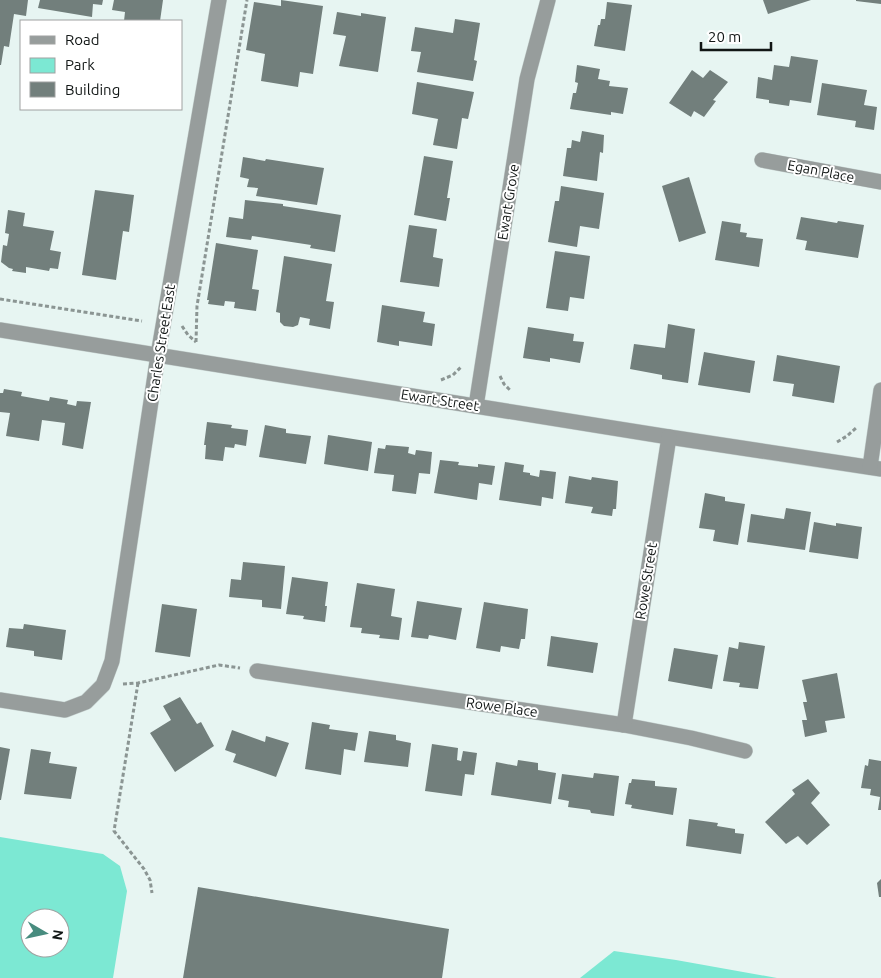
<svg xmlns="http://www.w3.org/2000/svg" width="881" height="978" font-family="Ubuntu,sans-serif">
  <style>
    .green { fill: #7ce8d3; fill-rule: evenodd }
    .building { fill: #727f7c }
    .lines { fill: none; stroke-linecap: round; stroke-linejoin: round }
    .street-casing { stroke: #c5d1cf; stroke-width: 16 }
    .path { stroke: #8b9593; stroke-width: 3; stroke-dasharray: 4 2.5; stroke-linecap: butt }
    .street { stroke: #979d9c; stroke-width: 15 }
    .labels { text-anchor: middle; stroke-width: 4; stroke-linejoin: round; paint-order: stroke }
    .street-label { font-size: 14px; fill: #111615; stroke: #fff }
  </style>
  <rect width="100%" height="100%" fill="#e7f5f2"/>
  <g class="green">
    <path d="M 0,837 L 103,854 L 120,866 L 127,891 L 113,978 L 0,978 ZM 30,918 L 60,918 L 60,948 L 30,948 Z"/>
    <path d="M 614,951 L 676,960 L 777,978 L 580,978 Z"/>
  </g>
  <g class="building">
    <path d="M 0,0 L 28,0 L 26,16 L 14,14 L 9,47 L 4,46 L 1,65 L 0,65 Z"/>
    <path d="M 40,0 L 103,0 L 102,5 L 93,4 L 92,17 L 38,8 Z"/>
    <path d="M 114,0 L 163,0 L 160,21 L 124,21 L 125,12 L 112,10 Z"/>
    <path d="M 281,0 L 323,6 L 313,74 L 300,72 L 298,87 L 261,81 L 265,54 L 246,50 L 254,2 L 281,6 Z"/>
    <path d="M 763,0 L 811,0 L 768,14 Z"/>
    <path d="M 856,0 L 881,0 L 881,4 L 856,1 Z"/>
    <path d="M 607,2 L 632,5 L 625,51 L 594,46 L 598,25 L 600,25 L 601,19 L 605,19 Z"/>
    <path d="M 337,12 L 361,16 L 361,13 L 386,17 L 378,72 L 339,66 L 346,36 L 333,34 Z"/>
    <path d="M 455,19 L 480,23 L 474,60 L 477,61 L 473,81 L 417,72 L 421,52 L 411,51 L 415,27 L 453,33 Z"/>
    <path d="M 791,56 L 818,60 L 811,103 L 790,100 L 789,106 L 769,103 L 769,100 L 756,98 L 758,77 L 772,80 L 774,65 L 789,67 Z"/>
    <path d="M 577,65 L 600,69 L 598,79 L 610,81 L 609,86 L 628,88 L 623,114 L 611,112 L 611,115 L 570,109 L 573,93 L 576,93 L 578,83 L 575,82 Z"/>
    <path d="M 692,70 L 703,78 L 710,70 L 728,82 L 713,100 L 716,101 L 704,117 L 694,111 L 691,117 L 669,103 Z"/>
    <path d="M 417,82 L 474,92 L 468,119 L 462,118 L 457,149 L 433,145 L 438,119 L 412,114 Z"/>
    <path d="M 822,83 L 867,90 L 864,105 L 877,107 L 874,130 L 855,127 L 856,121 L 817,115 Z"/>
    <path d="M 582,131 L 604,135 L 603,153 L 600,152 L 597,181 L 563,176 L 567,148 L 571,148 L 572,140 L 580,142 Z"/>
    <path d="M 424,156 L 453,161 L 447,198 L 450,198 L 446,221 L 414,215 Z"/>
    <path d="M 243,157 L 265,161 L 266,159 L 324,168 L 317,205 L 256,196 L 258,188 L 247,187 L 249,179 L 240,177 Z"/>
    <path d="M 689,177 L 706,233 L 679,242 L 662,186 Z"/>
    <path d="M 561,186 L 604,193 L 599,229 L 580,226 L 577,247 L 548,242 L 555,201 L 559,201 Z"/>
    <path d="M 95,190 L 134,195 L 129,232 L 123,231 L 116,280 L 82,275 Z"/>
    <path d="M 245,200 L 283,204 L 283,206 L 341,215 L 335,252 L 310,248 L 311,245 L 252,236 L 251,240 L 226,237 L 229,217 L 243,219 Z"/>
    <path d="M 8,210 L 25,213 L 23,226 L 54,231 L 50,250 L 61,252 L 58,269 L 50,268 L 49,271 L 26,267 L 26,273 L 12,271 L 13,269 L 9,268 L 1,262 L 3,245 L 7,246 L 9,234 L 5,233 Z"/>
    <path d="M 801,217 L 837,223 L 838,221 L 864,225 L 858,258 L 805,250 L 807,241 L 796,239 Z"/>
    <path d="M 722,221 L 741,224 L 740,232 L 747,233 L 746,237 L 763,239 L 759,267 L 715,260 Z"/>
    <path d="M 409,225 L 437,229 L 433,257 L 443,259 L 439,287 L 400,282 Z"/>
    <path d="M 216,243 L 258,250 L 252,289 L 259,290 L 256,311 L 234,308 L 235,302 L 225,301 L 224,306 L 208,304 L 209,300 L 207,300 Z"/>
    <path d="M 555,251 L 590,256 L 584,299 L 570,297 L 568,311 L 546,308 Z"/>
    <path d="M 284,256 L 332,264 L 326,301 L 334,302 L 330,329 L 309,325 L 310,319 L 300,317 L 298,325 L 293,327 L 284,326 L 280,322 L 280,313 L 276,312 Z"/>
    <path d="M 382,305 L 425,312 L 423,322 L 435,324 L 432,346 L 399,341 L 399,346 L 377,342 Z"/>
    <path d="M 668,324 L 695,329 L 688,383 L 662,379 L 662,375 L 630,369 L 634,344 L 665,348 Z"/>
    <path d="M 528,327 L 574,334 L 573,341 L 584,342 L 580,363 L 550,358 L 550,362 L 523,358 Z"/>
    <path d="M 704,352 L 755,361 L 750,393 L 698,385 Z"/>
    <path d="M 777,355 L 840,366 L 834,403 L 792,396 L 794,384 L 773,381 Z"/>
    <path d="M 4,389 L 22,392 L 21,396 L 49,401 L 50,397 L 68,400 L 67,404 L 76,406 L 77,401 L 91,402 L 83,449 L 62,445 L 65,423 L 42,420 L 39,441 L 6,436 L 10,413 L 0,412 L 0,393 L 3,393 Z"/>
    <path d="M 207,422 L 232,425 L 231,428 L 248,430 L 246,446 L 235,444 L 234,448 L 225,447 L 223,461 L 205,459 L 206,445 L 204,445 Z"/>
    <path d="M 265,425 L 286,429 L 286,433 L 311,436 L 306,464 L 259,457 Z"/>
    <path d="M 328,435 L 372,442 L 368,471 L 324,464 Z"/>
    <path d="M 386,445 L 409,447 L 408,453 L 415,455 L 416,450 L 432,452 L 430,474 L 419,473 L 416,494 L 392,491 L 394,475 L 374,473 L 378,448 L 385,449 Z"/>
    <path d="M 440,460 L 459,462 L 458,465 L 478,467 L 478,464 L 495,466 L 492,485 L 479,483 L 477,500 L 434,493 Z"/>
    <path d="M 505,462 L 524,465 L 523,472 L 530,473 L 530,475 L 539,477 L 540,470 L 556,472 L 553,499 L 542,497 L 541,506 L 499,500 Z"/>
    <path d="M 569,476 L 591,480 L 592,477 L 618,481 L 616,509 L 613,509 L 612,516 L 591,513 L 593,507 L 565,503 Z"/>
    <path d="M 705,493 L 725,497 L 725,501 L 745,504 L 738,545 L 713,541 L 715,530 L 699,528 Z"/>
    <path d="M 786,508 L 811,512 L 805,550 L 747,542 L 751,514 L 784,519 Z"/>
    <path d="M 814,522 L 836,526 L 836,523 L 862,527 L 858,559 L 809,552 Z"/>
    <path d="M 243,562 L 285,566 L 281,609 L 262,607 L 262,600 L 229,597 L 231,579 L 241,580 Z"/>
    <path d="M 292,577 L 328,582 L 325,606 L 327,606 L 325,622 L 303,619 L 304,616 L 286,614 Z"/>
    <path d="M 357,583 L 395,589 L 391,616 L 402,618 L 399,640 L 379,638 L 380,635 L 361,633 L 362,628 L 350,627 Z"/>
    <path d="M 417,601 L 462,608 L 456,640 L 429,635 L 428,639 L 411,637 Z"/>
    <path d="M 484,602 L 528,609 L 525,639 L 521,639 L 519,649 L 501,646 L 500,652 L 476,648 Z"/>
    <path d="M 162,604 L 197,609 L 190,657 L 155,652 Z"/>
    <path d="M 24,624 L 66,630 L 62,660 L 34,656 L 34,651 L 6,647 L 9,628 L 23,629 Z"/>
    <path d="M 551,636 L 598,643 L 593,673 L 547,666 Z"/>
    <path d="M 739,642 L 765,646 L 758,689 L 739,687 L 740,683 L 723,681 L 729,647 L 738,649 Z"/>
    <path d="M 674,648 L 718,655 L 712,689 L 668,681 Z"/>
    <path d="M 837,673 L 845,718 L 825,721 L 827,732 L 805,737 L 802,720 L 807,720 L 803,702 L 807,702 L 802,680 Z"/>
    <path d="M 180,697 L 197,724 L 201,722 L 214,746 L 175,772 L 150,733 L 171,720 L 163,706 Z"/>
    <path d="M 312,722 L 330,725 L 329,729 L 358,733 L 355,751 L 344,749 L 341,775 L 305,769 Z"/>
    <path d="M 232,730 L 265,742 L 266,736 L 289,743 L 276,777 L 233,762 L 236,754 L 225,750 Z"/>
    <path d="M 369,731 L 396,735 L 396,740 L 411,743 L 408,767 L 364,762 Z"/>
    <path d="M 432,744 L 458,748 L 457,760 L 461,761 L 463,751 L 477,753 L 474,775 L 465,774 L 462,796 L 425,791 Z"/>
    <path d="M 0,747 L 10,749 L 1,800 L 0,800 Z"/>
    <path d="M 31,749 L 51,752 L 49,763 L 77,767 L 71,799 L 24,794 Z"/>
    <path d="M 869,759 L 881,761 L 881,810 L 878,810 L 880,797 L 870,795 L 871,789 L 861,788 L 865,765 L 868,766 Z"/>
    <path d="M 518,760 L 538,763 L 538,770 L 556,773 L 551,804 L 491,795 L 496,762 L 517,766 Z"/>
    <path d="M 594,773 L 619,776 L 614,816 L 591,813 L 590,810 L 568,807 L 569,801 L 558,799 L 562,774 L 593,778 Z"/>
    <path d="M 632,779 L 655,781 L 655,786 L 677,788 L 673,815 L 631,808 L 632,805 L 625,804 L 629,783 L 631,783 Z"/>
    <path d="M 808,779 L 820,793 L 811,803 L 830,825 L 807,845 L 798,836 L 786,844 L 765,822 L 795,794 L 792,790 Z"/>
    <path d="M 689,819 L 718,823 L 717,826 L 735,829 L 735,833 L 744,834 L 741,854 L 686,846 Z"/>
    <path d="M 881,879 L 881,897 L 879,897 L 877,883 Z"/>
    <path d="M 198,887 L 449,929 L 442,978 L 183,978 Z"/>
  </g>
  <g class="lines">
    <g class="street-casing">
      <g id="street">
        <path d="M 762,160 L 881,182"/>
        <path d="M 0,330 L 669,437 L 881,469"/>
        <path d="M 476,406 L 527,79 L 548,0"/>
        <path d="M 870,467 L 881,390"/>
        <path d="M 257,671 L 624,725 L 691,738 L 745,751"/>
        <path d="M 0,700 L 65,710 L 86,702 L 103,685 L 112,661 L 158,355 L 219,0"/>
        <path d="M 624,725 L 669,437"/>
      </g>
    </g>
    <g class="path">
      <path d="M 0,299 L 142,321"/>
      <path d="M 182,326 L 188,335 L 196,342"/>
      <path d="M 196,342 L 197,306 L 247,0"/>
      <path d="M 500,376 L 504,384 L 511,391"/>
      <path d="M 441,380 L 453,375 L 462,366"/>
      <path d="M 837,442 L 847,436 L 856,428"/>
      <path d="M 138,683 L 114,831 L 144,869 L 150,880 L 152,893"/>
      <path d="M 123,684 L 138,683 L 219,665 L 240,668"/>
    </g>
    <use href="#street" class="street"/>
  </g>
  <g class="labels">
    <g class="street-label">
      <text transform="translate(821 171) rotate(11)" y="5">Egan Place</text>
      <text transform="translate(508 202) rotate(-81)" y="5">Ewart Grove</text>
      <text transform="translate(161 343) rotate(-81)" y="5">Charles Street East</text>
      <text transform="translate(440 400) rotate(9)" y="5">Ewart Street</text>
      <text transform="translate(646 581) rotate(-81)" y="5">Rowe Street</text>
      <text transform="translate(502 707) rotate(8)" y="5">Rowe Place</text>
    </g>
  </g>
  <rect x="20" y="20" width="162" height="90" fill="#ffffff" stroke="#a0a2a1"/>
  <rect x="30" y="36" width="25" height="8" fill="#979d9c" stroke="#a0a2a1"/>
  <text x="65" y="45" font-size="15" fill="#111615">Road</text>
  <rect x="30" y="58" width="25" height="15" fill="#7ce8d3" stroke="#a0a2a1"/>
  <text x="65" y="70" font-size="15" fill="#111615">Park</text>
  <rect x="30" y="82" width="25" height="15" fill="#727f7c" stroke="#a0a2a1"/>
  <text x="65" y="95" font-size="15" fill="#111615">Building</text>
  <g transform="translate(45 933) rotate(99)"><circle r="24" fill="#ffffff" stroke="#a0a2a1"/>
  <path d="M0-4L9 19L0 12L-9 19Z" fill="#488c7f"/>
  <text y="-8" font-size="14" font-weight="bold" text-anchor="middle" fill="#111615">N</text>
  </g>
  <path d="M701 42v8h70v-8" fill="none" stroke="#111615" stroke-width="2.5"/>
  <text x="708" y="42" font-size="15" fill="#111615" stroke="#ffffff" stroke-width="4" paint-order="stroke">20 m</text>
</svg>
